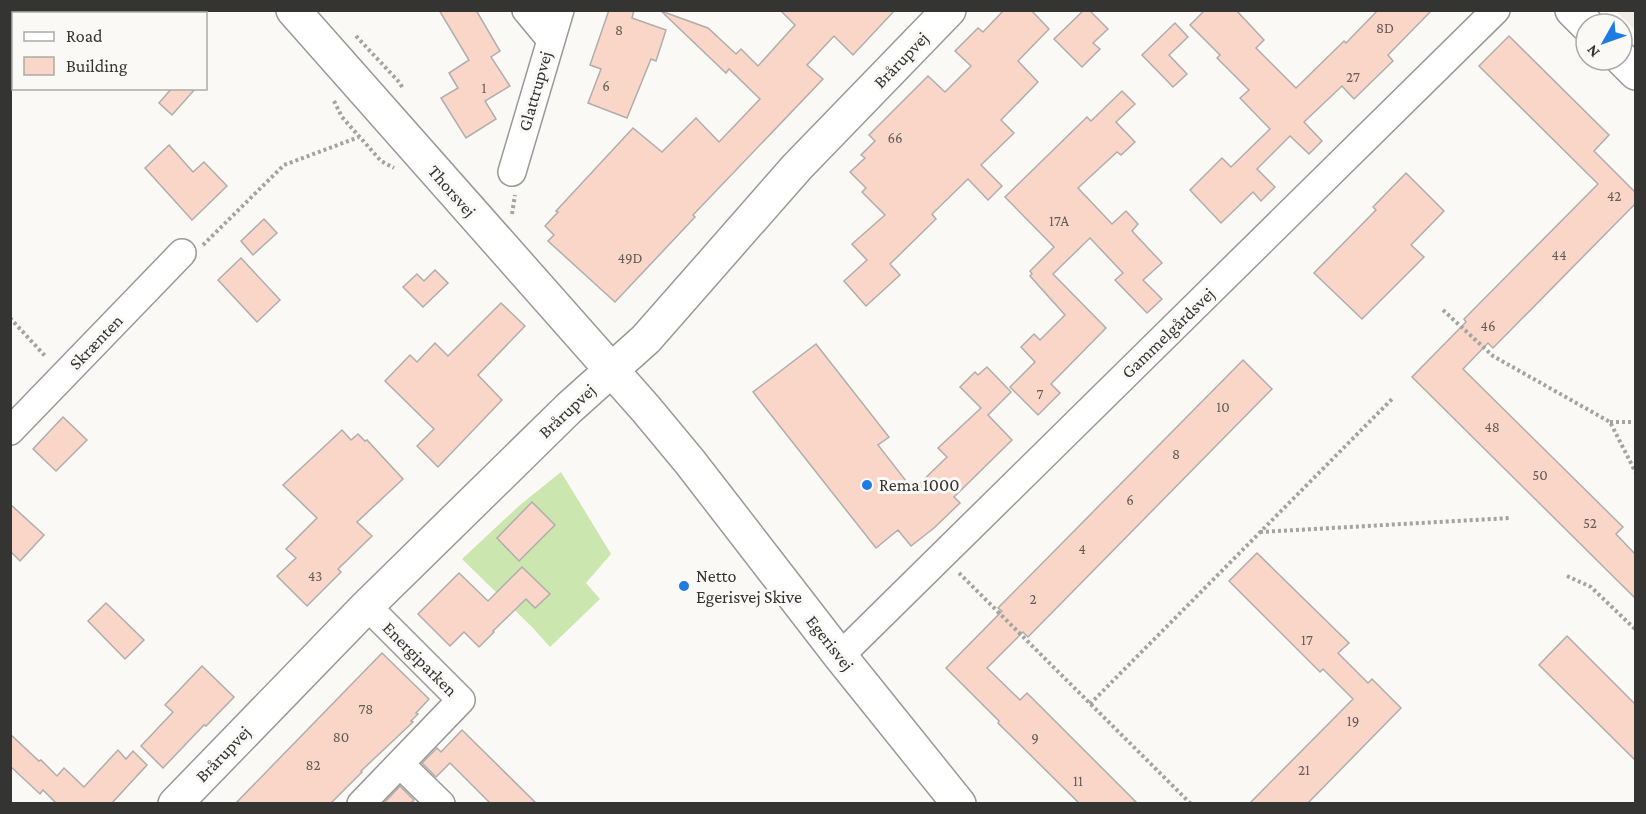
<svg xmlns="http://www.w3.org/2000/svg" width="1646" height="814" font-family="'Crimson Pro',serif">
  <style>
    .built { fill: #f0eee4 }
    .grass { fill: #cce6af }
    .building { fill: #f9d6c7; stroke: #b0adac; stroke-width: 1.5 }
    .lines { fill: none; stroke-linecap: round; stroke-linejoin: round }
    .minor-casing { stroke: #9a9996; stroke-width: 30 }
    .tertiary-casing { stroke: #9a9996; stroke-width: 36 }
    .path { stroke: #a3a3a0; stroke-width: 4; stroke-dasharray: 3 3; stroke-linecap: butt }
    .minor { stroke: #fff; stroke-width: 27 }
    .tertiary { stroke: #fff; stroke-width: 33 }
    .poi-dot { fill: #1f7be4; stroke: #faf9f6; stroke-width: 2 }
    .labels { text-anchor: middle; stroke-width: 6; stroke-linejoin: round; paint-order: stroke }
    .number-label { font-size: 15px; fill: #655c58 }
    .street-label { font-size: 18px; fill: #343433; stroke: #faf9f6 }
    .poi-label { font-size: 18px; fill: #343433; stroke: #faf9f6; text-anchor: start }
  </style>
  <rect width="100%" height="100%" fill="#faf9f6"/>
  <path class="built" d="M 1616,11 L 1635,11 L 1635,30 Z"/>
  <path class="grass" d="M 561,472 L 611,554 L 586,583 L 600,599 L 550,647 L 532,627 L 462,559 L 520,505 Z"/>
  <g class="building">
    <path d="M 439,10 L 476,10 L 500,51 L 491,57 L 510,86 L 485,101 L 496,119 L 466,138 L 441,98 L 458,88 L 449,73 L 469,60 Z"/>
    <path d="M 609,10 L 634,10 L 632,18 L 666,30 L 656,61 L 651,59 L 627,118 L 588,103 L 601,69 L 590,65 Z"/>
    <path d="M 780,10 L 895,10 L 853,55 L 834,36 L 807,65 L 823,79 L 693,215 L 695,217 L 615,302 L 548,241 L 554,235 L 545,226 L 558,212 L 556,211 L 633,128 L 662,152 L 696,118 L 719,142 L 760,99 L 729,69 L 726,73 L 661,11 L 708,28 L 736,54 L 741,49 L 758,66 L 795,25 Z"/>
    <path d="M 1004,10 L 1031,10 L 1049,29 L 1018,61 L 1038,82 L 1001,120 L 1014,133 L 981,165 L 1002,186 L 988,200 L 968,179 L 932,214 L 936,219 L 890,264 L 900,275 L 866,306 L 844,281 L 867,260 L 852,244 L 885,215 L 862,192 L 866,188 L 850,172 L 865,158 L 861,155 L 875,141 L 869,135 L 928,76 L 945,92 L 971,66 L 955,51 L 978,28 L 983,32 Z"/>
    <path d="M 1084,10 L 1089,10 L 1108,29 L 1093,43 L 1100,49 L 1082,67 L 1054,39 Z"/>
    <path d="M 1205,10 L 1236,10 L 1264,40 L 1256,48 L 1296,88 L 1344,41 L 1346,43 L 1378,10 L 1432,10 L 1388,55 L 1393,61 L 1354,99 L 1342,86 L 1304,122 L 1322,141 L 1309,154 L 1290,136 L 1257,169 L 1275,187 L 1261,201 L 1253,192 L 1221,223 L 1190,190 L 1222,158 L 1231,167 L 1270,129 L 1240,98 L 1249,90 L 1217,58 L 1220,55 L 1190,25 Z"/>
    <path d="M 1175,23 L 1188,37 L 1169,55 L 1187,74 L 1173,87 L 1142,55 Z"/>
    <path d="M 1509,36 L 1609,135 L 1594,151 L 1635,192 L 1635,204 L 1493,348 L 1488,343 L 1463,369 L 1623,527 L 1616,534 L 1635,554 L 1635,598 L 1412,377 L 1466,322 L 1464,319 L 1598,184 L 1479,66 Z"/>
    <path d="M 172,88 L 196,88 L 172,115 L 159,103 Z"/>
    <path d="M 1122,91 L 1135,104 L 1116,122 L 1135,142 L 1121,155 L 1117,152 L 1078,188 L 1112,224 L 1126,211 L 1138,224 L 1132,231 L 1162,263 L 1143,280 L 1162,299 L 1147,313 L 1115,280 L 1123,273 L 1090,238 L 1053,274 L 1106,328 L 1051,384 L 1060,393 L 1038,415 L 1010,387 L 1035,362 L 1021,347 L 1034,334 L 1040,340 L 1065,315 L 1030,276 L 1032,274 L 1030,271 L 1054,247 L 1005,197 L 1087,117 L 1091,121 Z"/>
    <path d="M 169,145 L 193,172 L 204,162 L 227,186 L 192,220 L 145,168 Z"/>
    <path d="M 1406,173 L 1444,211 L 1411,245 L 1424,257 L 1362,319 L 1314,273 L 1376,210 L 1373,207 Z"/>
    <path d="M 264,219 L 277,233 L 253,255 L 241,241 Z"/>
    <path d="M 241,258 L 280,300 L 257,322 L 218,280 Z"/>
    <path d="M 435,270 L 448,283 L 423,307 L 403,287 L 417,274 L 424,281 Z"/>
    <path d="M 501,303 L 525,326 L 478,375 L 502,400 L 438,467 L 417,446 L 434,429 L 385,381 L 410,355 L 417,362 L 435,343 L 448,356 Z"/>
    <path d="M 816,344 L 889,437 L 878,445 L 913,490 L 947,457 L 938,448 L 981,408 L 960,387 L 975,372 L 978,375 L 987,367 L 1011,392 L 988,415 L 1012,440 L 954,497 L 960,503 L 934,528 L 911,546 L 898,530 L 876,548 L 753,392 Z"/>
    <path d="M 1243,360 L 1272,389 L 1028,637 L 1023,632 L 987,668 L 1020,700 L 1027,693 L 1138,804 L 1080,804 L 998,723 L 999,721 L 946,668 L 1002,611 L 998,608 Z"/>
    <path d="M 63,417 L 87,440 L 56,471 L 33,449 Z"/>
    <path d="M 342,430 L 351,440 L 358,434 L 365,441 L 367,440 L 403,479 L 357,522 L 372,536 L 338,569 L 341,572 L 307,606 L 277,576 L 296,558 L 286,549 L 317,518 L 283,485 Z"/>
    <path d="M 532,502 L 555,525 L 519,561 L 497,538 Z"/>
    <path d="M 10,504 L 44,535 L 20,561 L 10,551 Z"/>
    <path d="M 1257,553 L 1349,643 L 1338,653 L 1368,683 L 1372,679 L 1401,708 L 1307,804 L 1249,804 L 1353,699 L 1323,669 L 1320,672 L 1229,581 Z"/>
    <path d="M 522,567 L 550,594 L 535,608 L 526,599 L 493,631 L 494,632 L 479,647 L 464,632 L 450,646 L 418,614 L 459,573 L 488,601 Z"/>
    <path d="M 106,603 L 144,640 L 125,659 L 88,621 Z"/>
    <path d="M 1567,636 L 1635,704 L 1635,760 L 1539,665 Z"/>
    <path d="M 382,653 L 429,699 L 416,713 L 418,714 L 411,721 L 413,722 L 361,771 L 362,772 L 330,804 L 235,804 Z"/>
    <path d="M 202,666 L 234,697 L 206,726 L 204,725 L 163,768 L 141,746 L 173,712 L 165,705 Z"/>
    <path d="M 462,730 L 537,804 L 491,804 L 450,763 L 436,777 L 422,763 L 437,748 L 441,752 Z"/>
    <path d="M 10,734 L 39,761 L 41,760 L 57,776 L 64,768 L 84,787 L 118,750 L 126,759 L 133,751 L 147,765 L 111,804 L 57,804 L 43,790 L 40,794 L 10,766 Z"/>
    <path d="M 400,786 L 414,800 L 410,804 L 383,804 Z"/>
  </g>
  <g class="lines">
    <g class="minor-casing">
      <g id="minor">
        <path d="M 526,10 L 550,39"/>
        <path d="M 512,172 L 560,10"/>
        <path d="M 10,431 L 182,253"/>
        <path d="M 840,656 L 1496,10"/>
        <path d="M 400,764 L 441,804"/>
        <path d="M 361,804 L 461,700 L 367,606"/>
      </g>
    </g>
    <g class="tertiary-casing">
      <g id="tertiary">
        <path d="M 293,10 L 646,409 L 690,462 L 840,656 L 959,804"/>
        <path d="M 1572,10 L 1586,24"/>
        <path d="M 1622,59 L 1636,73"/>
        <path d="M 175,804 L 367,606 L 569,408 L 646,339 L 797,167 L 949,10"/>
      </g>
    </g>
    <g class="path">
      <path d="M 356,36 L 400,83 L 403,89"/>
      <path d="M 334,101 L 342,117 L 381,161 L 394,168"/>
      <path d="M 512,214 L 515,195"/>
      <path d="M 203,245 L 284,165 L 359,137"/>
      <path d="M 1443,310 L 1493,356 L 1610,422 L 1636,473"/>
      <path d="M 10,318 L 46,357"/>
      <path d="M 1610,422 L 1636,422"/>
      <path d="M 1260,532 L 1510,518"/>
      <path d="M 959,573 L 1191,804"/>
      <path d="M 1567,576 L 1591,587 L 1636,630"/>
      <path d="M 1090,704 L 1392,399"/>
    </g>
    <use href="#minor" class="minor"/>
    <use href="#tertiary" class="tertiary"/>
  </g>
  <g class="poi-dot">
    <circle cx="867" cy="485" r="6"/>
    <circle cx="684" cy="586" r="6"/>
  </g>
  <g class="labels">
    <g class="number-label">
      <text x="1385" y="33">8D</text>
      <text x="619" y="35">8</text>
      <text x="1353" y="82">27</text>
      <text x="606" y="91">6</text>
      <text x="484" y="93">1</text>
      <text x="895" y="143">66</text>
      <text x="1614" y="201">42</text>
      <text x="1059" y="226">17A</text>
      <text x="1559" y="260">44</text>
      <text x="630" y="263">49D</text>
      <text x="1488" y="331">46</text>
      <text x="1040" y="399">7</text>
      <text x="1223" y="412">10</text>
      <text x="1492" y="432">48</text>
      <text x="1176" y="459">8</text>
      <text x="1540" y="480">50</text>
      <text x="1130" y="505">6</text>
      <text x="1590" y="528">52</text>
      <text x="1082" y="554">4</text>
      <text x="315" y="581">43</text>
      <text x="1033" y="604">2</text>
      <text x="1307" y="645">17</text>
      <text x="366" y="714">78</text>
      <text x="1353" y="726">19</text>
      <text x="341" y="742">80</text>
      <text x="1035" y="743">9</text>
      <text x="313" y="770">82</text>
      <text x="1304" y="775">21</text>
      <text x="1078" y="786">11</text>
    </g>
    <g class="street-label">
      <text transform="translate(901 60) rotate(-46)" y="6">Brårupvej</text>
      <text transform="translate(535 91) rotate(-74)" y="6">Glattrupvej</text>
      <text transform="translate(452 191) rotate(49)" y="6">Thorsvej</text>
      <text transform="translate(1168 333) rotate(-44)" y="6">Gammelgårdsvej</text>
      <text transform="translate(96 342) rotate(-46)" y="6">Skrænten</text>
      <text transform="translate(567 411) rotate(-43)" y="6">Brårupvej</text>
      <text transform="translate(830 643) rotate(52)" y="6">Egerisvej</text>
      <text transform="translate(420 659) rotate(45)" y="6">Energiparken</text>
      <text transform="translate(223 754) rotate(-46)" y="6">Brårupvej</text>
    </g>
    <g class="poi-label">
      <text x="879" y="491">Rema 1000</text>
      <text x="696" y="582">Netto<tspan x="696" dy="21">Egerisvej Skive</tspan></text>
    </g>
  </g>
  <rect width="1646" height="814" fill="none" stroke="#343433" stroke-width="24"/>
  <rect x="12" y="12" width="195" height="78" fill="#faf9f6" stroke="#abaaa8" stroke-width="1.5"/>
  <rect x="24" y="32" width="30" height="9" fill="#ffffff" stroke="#abaaa8" stroke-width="1.5"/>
  <text x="66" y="42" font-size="18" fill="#343433">Road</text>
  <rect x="24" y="57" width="30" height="18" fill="#f9d6c7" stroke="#abaaa8" stroke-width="1.5"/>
  <text x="66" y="72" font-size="18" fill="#343433">Building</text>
  <g transform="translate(1604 42) rotate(230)"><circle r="28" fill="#faf9f6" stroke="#abaaa8" stroke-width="1.5"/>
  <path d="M0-4.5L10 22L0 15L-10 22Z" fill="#1f7be4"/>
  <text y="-9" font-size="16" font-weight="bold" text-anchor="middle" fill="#343433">N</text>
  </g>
</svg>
